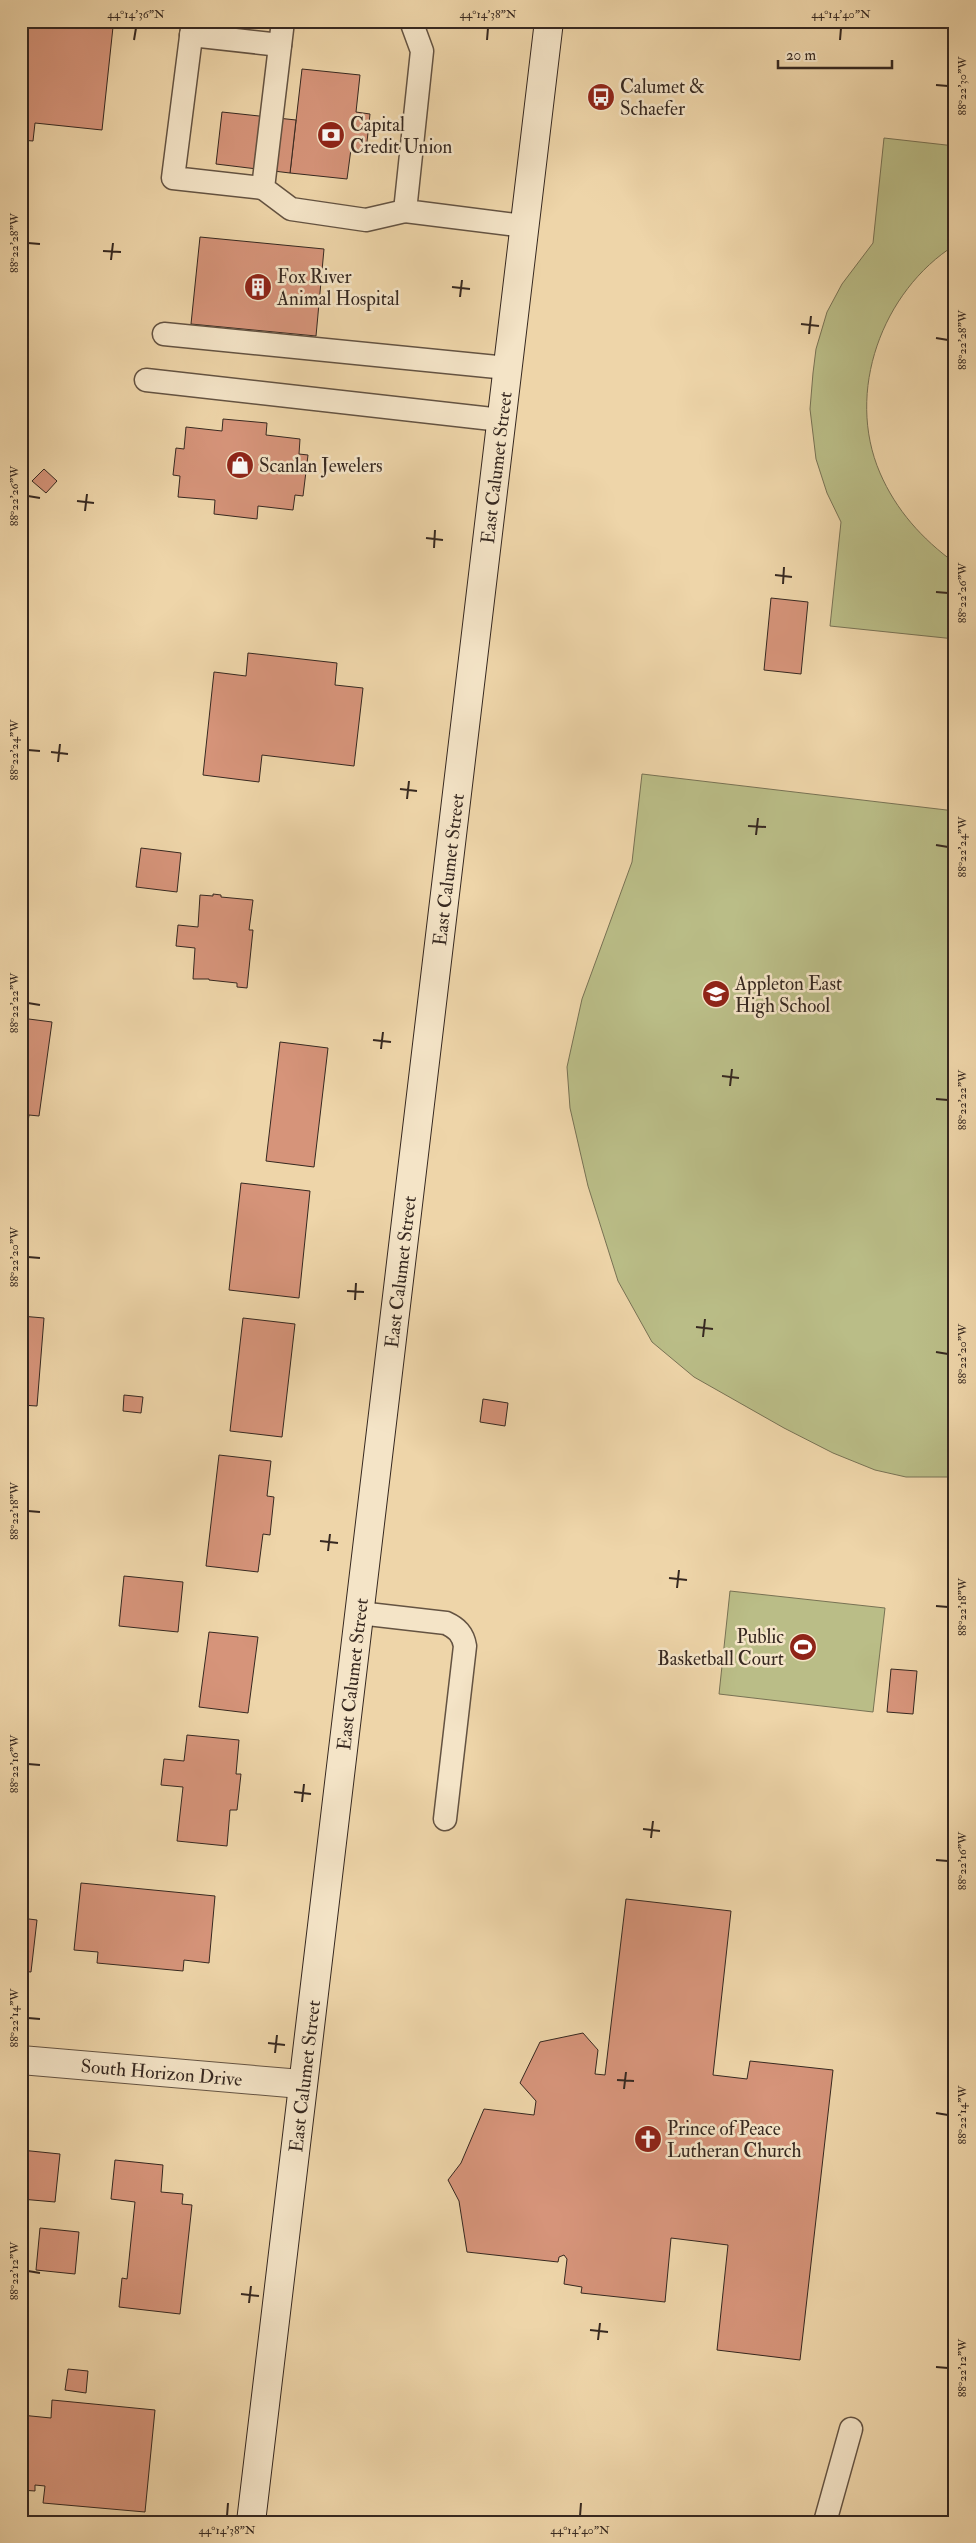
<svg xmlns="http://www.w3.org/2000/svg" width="976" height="2543" font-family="'IM FELL Double Pica',serif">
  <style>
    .green { fill: #babd87; stroke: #787254 }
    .building { fill: #d6947a; stroke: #362820 }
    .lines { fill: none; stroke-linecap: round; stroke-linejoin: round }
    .service-casing { stroke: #645342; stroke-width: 25 }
    .minor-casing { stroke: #645342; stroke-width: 30 }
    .secondary-casing { stroke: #362820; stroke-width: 30 }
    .service { stroke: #f4e4c7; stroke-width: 22 }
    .minor { stroke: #f4e4c7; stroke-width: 28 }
    .secondary { stroke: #f4e4c7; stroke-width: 28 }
    .ticks { fill: none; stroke: #362820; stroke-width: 2 }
    .labels { text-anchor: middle; stroke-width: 5; stroke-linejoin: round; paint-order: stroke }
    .poi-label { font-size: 19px; fill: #362820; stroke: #f4e4c7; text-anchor: start }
    .street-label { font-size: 19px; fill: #362820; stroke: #f4e4c7 }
    .neatline { fill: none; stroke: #362820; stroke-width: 2 }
    .ticks-label { font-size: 12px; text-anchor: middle; fill: #362820 }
  </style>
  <rect width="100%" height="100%" fill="#eed5a9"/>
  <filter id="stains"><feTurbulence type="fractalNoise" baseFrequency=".004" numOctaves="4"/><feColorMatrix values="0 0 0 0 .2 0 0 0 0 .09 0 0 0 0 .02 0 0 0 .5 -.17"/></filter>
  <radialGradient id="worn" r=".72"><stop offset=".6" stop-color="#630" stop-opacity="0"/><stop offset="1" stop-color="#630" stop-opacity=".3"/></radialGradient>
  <g class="green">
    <path d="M 884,138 L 955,146 L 955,245 C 882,291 845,392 880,473 C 896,510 922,539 955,563 L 955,639 L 830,626 L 841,522 L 827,493 L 816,459 L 810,409 L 813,373 L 816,349 L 827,312 L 842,284 L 873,243 Z"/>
    <path d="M 642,774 L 955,811 L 955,1477 L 906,1477 L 875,1470 L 833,1453 L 784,1428 L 694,1377 L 652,1342 L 618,1281 L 588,1186 L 570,1108 L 567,1067 L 582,999 L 632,862 Z"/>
    <path d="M 730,1591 L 885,1608 L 873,1712 L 719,1694 Z"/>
  </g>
  <g class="building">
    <path d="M 21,21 L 54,21 L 113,27 L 102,130 L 35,123 L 33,141 L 21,140 Z"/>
    <path d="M 302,69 L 360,75 L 356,112 L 370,114 L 366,151 L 351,149 L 347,179 L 290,173 Z"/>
    <path d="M 222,112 L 296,120 L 290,173 L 216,164 Z"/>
    <path d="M 200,237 L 324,249 L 316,336 L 191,324 Z"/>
    <path d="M 223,419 L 267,423 L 266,435 L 300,439 L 299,454 L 308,455 L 303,496 L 295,495 L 293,510 L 258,506 L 257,519 L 214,514 L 215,500 L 178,497 L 180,476 L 173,475 L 176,448 L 184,449 L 186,427 L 222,431 Z"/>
    <path d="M 44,469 L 57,481 L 46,493 L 32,481 Z"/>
    <path d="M 771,598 L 808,602 L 801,674 L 764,670 Z"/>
    <path d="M 248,653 L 337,663 L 335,685 L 363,688 L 354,766 L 262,755 L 259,782 L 203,775 L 214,672 L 246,676 Z"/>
    <path d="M 141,848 L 181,853 L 177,892 L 136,887 Z"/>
    <path d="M 213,894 L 221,895 L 221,897 L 253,900 L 249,930 L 253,930 L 247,988 L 237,987 L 237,983 L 209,980 L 209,979 L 193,979 L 195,948 L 176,946 L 178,925 L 198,927 L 200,895 L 213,896 Z"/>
    <path d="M 21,1018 L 52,1022 L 39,1116 L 29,1115 L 23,1154 Z"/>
    <path d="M 280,1042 L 328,1048 L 314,1167 L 266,1161 Z"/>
    <path d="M 21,1171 L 28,1172 L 21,1234 Z"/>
    <path d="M 241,1183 L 310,1191 L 299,1298 L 229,1290 Z"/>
    <path d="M 21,1316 L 44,1318 L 37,1406 L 21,1405 Z"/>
    <path d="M 243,1318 L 295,1324 L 282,1437 L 230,1431 Z"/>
    <path d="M 124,1395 L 143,1397 L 141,1413 L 123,1411 Z"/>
    <path d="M 483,1399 L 508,1403 L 505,1426 L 480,1422 Z"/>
    <path d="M 219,1455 L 271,1461 L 267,1496 L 274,1497 L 270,1535 L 263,1534 L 258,1572 L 206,1566 Z"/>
    <path d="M 124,1576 L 183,1582 L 178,1632 L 119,1626 Z"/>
    <path d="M 209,1632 L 258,1637 L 248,1713 L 199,1707 Z"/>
    <path d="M 891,1669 L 917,1671 L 913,1714 L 887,1712 Z"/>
    <path d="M 187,1735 L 239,1740 L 236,1774 L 241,1774 L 237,1810 L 230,1810 L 227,1846 L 177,1841 L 183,1787 L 161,1785 L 164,1759 L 184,1761 Z"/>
    <path d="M 81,1883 L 215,1896 L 209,1963 L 184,1960 L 183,1971 L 97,1963 L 98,1952 L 74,1950 Z"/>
    <path d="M 626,1899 L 731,1911 L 713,2075 L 747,2079 L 750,2061 L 833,2070 L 800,2360 L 717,2350 L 728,2245 L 671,2238 L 665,2302 L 581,2293 L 582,2287 L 564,2284 L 567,2259 L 564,2255 L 559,2257 L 558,2262 L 467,2252 L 459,2201 L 448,2180 L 461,2163 L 484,2109 L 534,2115 L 536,2101 L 520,2083 L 540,2042 L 583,2033 L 598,2050 L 595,2074 L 605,2075 Z"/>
    <path d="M 21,1918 L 37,1920 L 31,1972 L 21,1971 Z"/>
    <path d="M 21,2150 L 60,2154 L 55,2202 L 21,2199 Z"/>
    <path d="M 115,2160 L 163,2165 L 161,2192 L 183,2194 L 182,2204 L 192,2205 L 180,2314 L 119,2307 L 122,2278 L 127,2279 L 135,2202 L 111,2199 Z"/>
    <path d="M 40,2228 L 79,2232 L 75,2274 L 36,2270 Z"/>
    <path d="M 68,2369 L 88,2371 L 86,2393 L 65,2390 Z"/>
    <path d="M 52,2400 L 155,2410 L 145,2512 L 43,2503 L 45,2486 L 35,2485 L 35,2491 L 21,2490 L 21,2415 L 51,2418 Z"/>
  </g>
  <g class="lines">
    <g class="service-casing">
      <g id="service">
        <path d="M 193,21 L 173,178 L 263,188"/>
        <path d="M 283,21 L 263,188 L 291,209 L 366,220 L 405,211"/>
        <path d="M 411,21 L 422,51 L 405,211 L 524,226"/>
        <path d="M 191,35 L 280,45"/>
        <path d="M 164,334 L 507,368"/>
        <path d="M 146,380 L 501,420"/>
        <path d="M 359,1613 L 446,1623 C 457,1628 463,1634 465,1646 L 445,1819"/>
        <path d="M 825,2522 L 851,2429"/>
      </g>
    </g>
    <g class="minor-casing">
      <g id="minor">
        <path id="s1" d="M 21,2060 L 301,2084"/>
      </g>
    </g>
    <g class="secondary-casing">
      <g id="secondary">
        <path id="s2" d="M 251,2522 L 549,21"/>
      </g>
    </g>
    <use href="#service" class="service"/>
    <use href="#minor" class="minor"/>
    <use href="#secondary" class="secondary"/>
  </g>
  <path class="ticks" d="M 134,40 L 136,28M 487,40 L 488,28M 840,40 L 841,28M 936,85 L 948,86M 28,243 L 40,244M 103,251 L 121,252M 111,260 L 113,243M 452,287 L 470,289M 460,297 L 462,280M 801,324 L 819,326M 809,334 L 811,316M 936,338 L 948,340M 28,496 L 40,498M 77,501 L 94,503M 85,511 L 87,494M 426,538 L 443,540M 434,548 L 435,530M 775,575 L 792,577M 783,584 L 784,567M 936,592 L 948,593M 28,750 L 40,751M 51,752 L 68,754M 58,762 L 60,744M 400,789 L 417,791M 407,799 L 409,781M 748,826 L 766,827M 756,835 L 758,818M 936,845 L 948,847M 28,1003 L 40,1005M 373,1040 L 391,1042M 381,1049 L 383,1032M 722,1076 L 739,1078M 730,1086 L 732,1069M 936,1099 L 948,1100M 28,1257 L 40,1258M 347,1291 L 364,1292M 355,1300 L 356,1283M 696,1327 L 713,1329M 703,1337 L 705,1319M 936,1352 L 948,1354M 28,1511 L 40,1512M 320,1541 L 338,1543M 328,1551 L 330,1534M 669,1578 L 687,1580M 677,1588 L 679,1570M 936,1606 L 948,1607M 28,1764 L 40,1765M 294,1792 L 311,1794M 302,1802 L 304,1784M 643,1829 L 660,1831M 651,1838 L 653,1821M 936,1860 L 948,1861M 28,2018 L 40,2019M 268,2043 L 285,2045M 275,2053 L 277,2035M 617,2080 L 634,2081M 624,2089 L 626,2072M 936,2113 L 948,2115M 28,2271 L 40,2273M 241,2294 L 259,2296M 249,2303 L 251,2286M 590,2330 L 608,2332M 598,2340 L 600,2323M 936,2367 L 948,2368M 227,2516 L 228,2503M 580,2516 L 581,2503"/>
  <defs>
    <g id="bus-disc" transform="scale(1.4375)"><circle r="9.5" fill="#8f2418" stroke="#f4e4c7"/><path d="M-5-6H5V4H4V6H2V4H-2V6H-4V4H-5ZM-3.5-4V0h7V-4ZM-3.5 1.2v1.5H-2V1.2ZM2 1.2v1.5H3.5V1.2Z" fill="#fff"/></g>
    <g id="bank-disc" transform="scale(1.4375)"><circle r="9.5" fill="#8f2418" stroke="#f4e4c7"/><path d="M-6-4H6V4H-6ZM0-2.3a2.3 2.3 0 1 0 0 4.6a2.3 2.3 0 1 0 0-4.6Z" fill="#fff"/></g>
    <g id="building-disc" transform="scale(1.4375)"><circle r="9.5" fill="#8f2418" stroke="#f4e4c7"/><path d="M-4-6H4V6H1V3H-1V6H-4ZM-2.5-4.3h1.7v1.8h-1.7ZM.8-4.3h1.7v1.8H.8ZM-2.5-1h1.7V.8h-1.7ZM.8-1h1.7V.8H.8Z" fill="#fff"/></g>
    <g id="shop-disc" transform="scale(1.4375)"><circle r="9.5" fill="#8f2418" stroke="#f4e4c7"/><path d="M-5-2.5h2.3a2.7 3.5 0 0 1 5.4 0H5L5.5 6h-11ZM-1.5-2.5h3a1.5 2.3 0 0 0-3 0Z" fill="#fff"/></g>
    <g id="school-disc" transform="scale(1.4375)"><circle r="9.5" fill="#8f2418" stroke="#f4e4c7"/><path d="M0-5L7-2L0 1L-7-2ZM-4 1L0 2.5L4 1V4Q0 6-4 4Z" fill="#fff"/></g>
    <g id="stadium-disc" transform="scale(1.4375)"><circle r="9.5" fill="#8f2418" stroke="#f4e4c7"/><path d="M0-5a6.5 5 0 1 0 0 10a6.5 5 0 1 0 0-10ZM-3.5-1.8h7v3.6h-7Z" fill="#fff"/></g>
    <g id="church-disc" transform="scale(1.4375)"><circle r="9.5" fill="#8f2418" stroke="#f4e4c7"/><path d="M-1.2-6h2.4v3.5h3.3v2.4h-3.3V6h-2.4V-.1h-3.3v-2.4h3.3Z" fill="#fff"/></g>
  </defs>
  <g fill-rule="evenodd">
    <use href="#bus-disc" x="601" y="97"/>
    <use href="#bank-disc" x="331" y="135"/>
    <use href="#building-disc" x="258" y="287"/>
    <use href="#shop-disc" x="240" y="465"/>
    <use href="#school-disc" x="716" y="994"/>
    <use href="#stadium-disc" x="803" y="1647"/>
    <use href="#church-disc" x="648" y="2139"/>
  </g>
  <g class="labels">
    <g class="poi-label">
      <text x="620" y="93">Calumet &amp;<tspan x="620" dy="22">Schaefer</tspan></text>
      <text x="350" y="131">Capital<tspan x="350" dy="22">Credit Union</tspan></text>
      <text x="277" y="283">Fox River<tspan x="277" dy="22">Animal Hospital</tspan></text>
      <text x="259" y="472">Scanlan Jewelers</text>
      <text x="735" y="990">Appleton East<tspan x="735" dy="22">High School</tspan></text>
      <text x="784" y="1643" text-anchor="end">Public<tspan x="784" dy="22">Basketball Court</tspan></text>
      <text x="667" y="2135">Prince of Peace<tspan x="667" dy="22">Lutheran Church</tspan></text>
    </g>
    <g class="street-label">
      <text dy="7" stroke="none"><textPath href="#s2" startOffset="2069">East Calumet Street</textPath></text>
      <text dy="7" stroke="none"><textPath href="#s2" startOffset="1664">East Calumet Street</textPath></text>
      <text dy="7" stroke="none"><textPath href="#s2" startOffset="1259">East Calumet Street</textPath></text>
      <text dy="7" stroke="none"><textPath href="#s2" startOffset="854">East Calumet Street</textPath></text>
      <text dy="7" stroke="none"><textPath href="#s1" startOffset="141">South Horizon Drive</textPath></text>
      <text dy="7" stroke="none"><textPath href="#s2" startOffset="449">East Calumet Street</textPath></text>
    </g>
  </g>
  <rect width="976" height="2543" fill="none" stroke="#eed5a9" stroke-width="55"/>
  <path d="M778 60v8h114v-8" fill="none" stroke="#362820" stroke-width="2.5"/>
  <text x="786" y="60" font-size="15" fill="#362820" stroke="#f4e4c7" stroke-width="4" paint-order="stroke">20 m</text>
  <rect x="28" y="28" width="920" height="2488" class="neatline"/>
  <g class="ticks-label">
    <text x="136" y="18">44°14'36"N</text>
    <text x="488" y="18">44°14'38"N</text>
    <text x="841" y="18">44°14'40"N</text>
    <text transform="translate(962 86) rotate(-90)" y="4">88°22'30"W</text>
    <text transform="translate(14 243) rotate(-90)" y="4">88°22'28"W</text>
    <text transform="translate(962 340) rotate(-90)" y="4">88°22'28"W</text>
    <text transform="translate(14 496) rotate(-90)" y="4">88°22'26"W</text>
    <text transform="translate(962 593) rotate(-90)" y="4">88°22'26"W</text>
    <text transform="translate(14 750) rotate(-90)" y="4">88°22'24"W</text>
    <text transform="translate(962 847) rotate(-90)" y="4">88°22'24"W</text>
    <text transform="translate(14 1003) rotate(-90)" y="4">88°22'22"W</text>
    <text transform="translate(962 1100) rotate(-90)" y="4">88°22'22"W</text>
    <text transform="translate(14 1257) rotate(-90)" y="4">88°22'20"W</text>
    <text transform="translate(962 1354) rotate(-90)" y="4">88°22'20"W</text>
    <text transform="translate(14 1511) rotate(-90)" y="4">88°22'18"W</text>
    <text transform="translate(962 1607) rotate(-90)" y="4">88°22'18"W</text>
    <text transform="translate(14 1764) rotate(-90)" y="4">88°22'16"W</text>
    <text transform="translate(962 1861) rotate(-90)" y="4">88°22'16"W</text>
    <text transform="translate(14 2018) rotate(-90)" y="4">88°22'14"W</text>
    <text transform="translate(962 2115) rotate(-90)" y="4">88°22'14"W</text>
    <text transform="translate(14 2271) rotate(-90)" y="4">88°22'12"W</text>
    <text transform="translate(962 2368) rotate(-90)" y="4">88°22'12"W</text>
    <text x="227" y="2534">44°14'38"N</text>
    <text x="580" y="2534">44°14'40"N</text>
  </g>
  <rect width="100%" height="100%" filter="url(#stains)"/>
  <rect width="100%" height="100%" fill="url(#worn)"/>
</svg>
